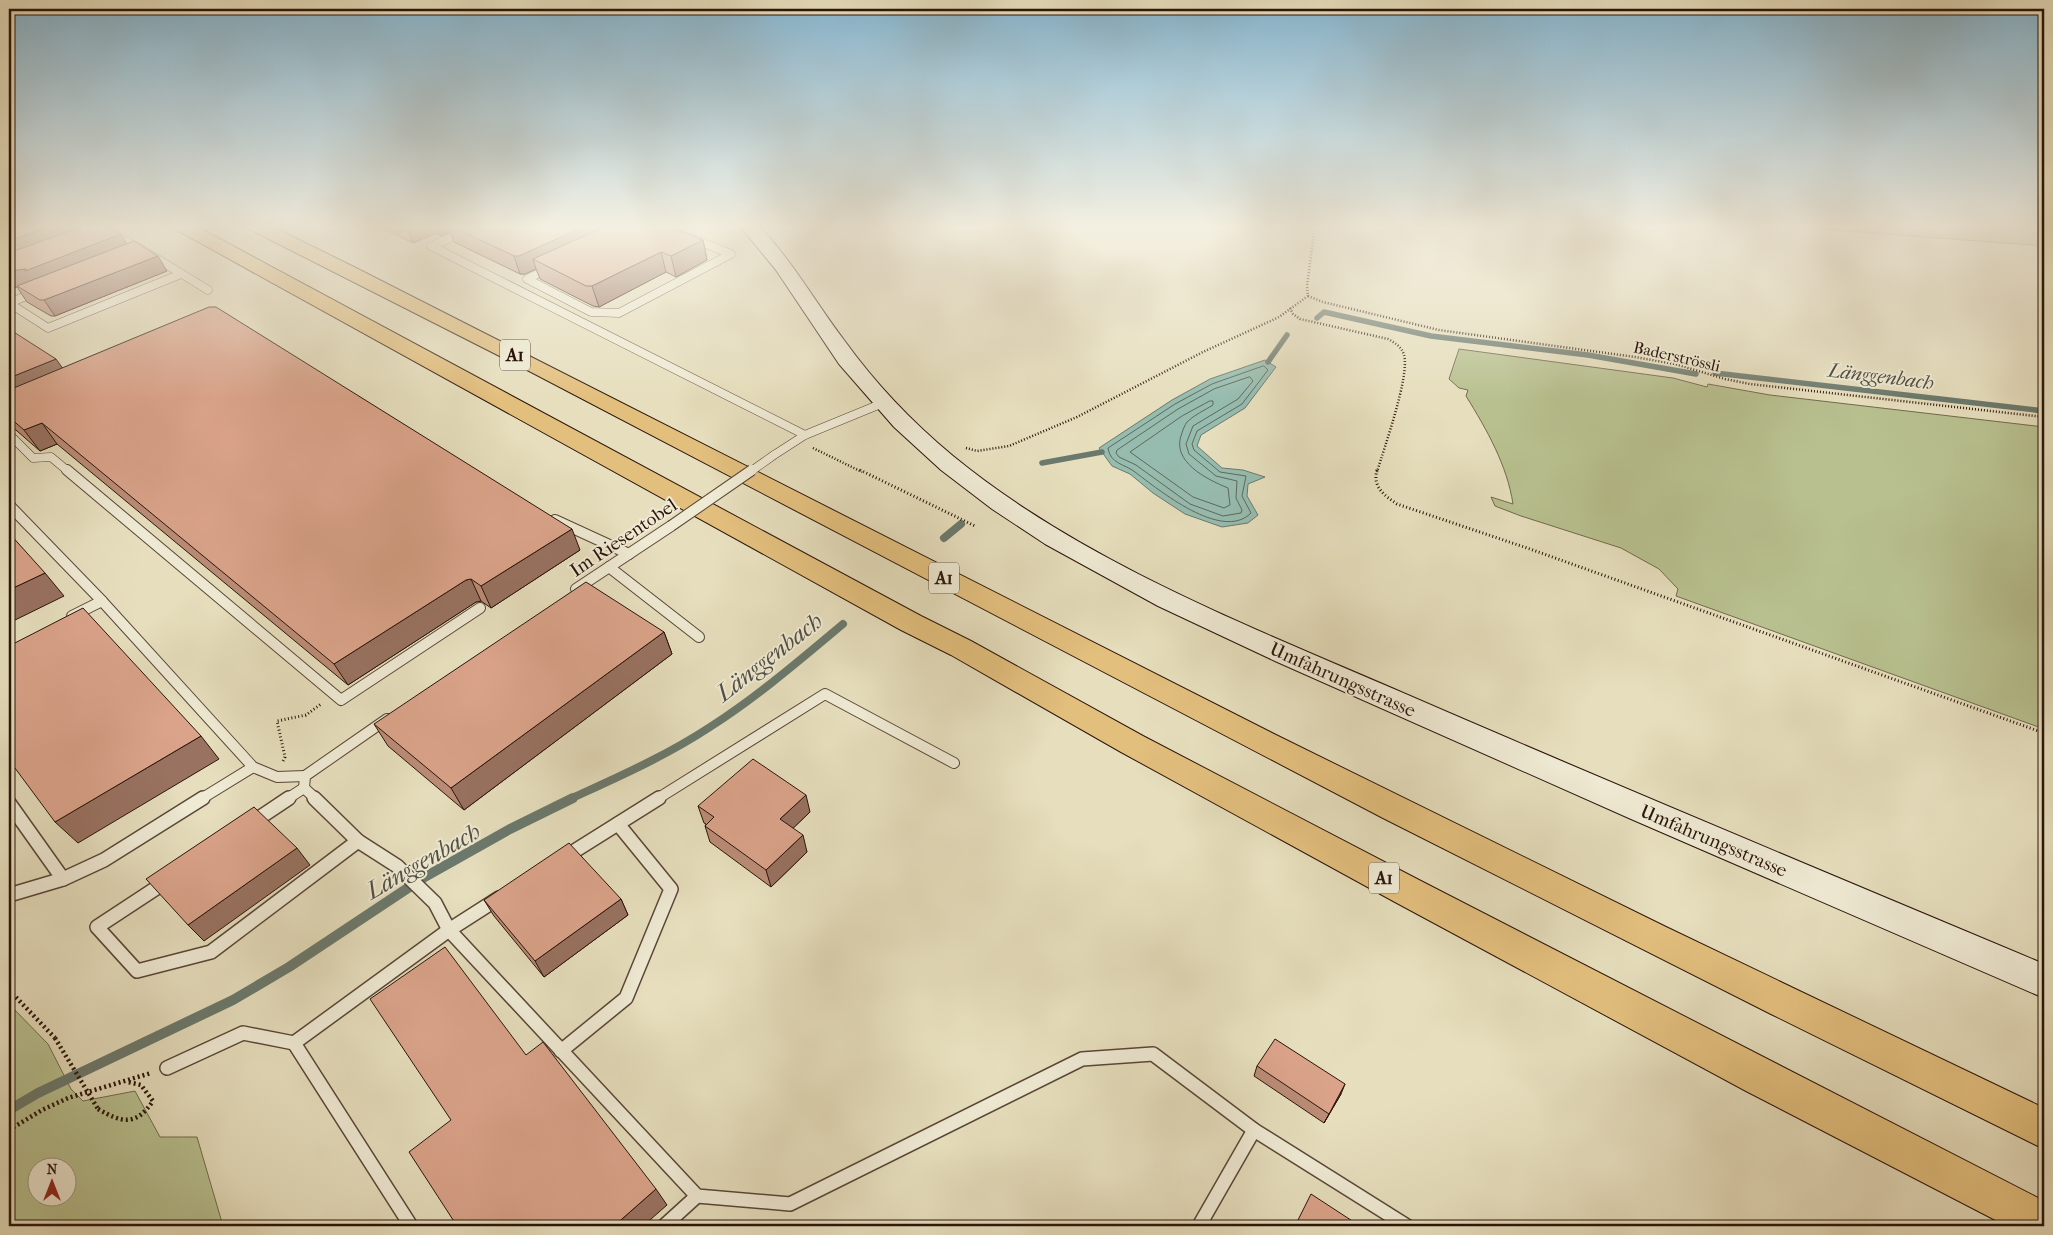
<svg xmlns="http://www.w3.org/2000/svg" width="2053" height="1235" font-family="'IM FELL French Canon',serif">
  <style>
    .green { fill: #b8c08f; stroke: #716a4c; fill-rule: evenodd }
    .water { fill: #96bcaf; stroke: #6b796d }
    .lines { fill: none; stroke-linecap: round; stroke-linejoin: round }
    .shore { stroke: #60685c; stroke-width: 1 }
    .stream-far2 { stroke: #6b796d; stroke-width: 5.5 }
    .stream-far1 { stroke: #6b796d; stroke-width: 8 }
    .stream { stroke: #6b796d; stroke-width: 10 }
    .service-far2-casing { stroke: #594637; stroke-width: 9 }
    .service-far1-casing { stroke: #594637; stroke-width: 12 }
    .service-casing { stroke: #594637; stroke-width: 16 }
    .secondary-casing { stroke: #2a140a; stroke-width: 2 }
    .motorway-casing { stroke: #2a140a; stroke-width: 2 }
    .path-far2 { stroke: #2a140a; stroke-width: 2.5; stroke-dasharray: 1 2; stroke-linecap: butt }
    .path-far1 { stroke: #2a140a; stroke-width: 3; stroke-dasharray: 1 2.5; stroke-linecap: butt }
    .path { stroke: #2a140a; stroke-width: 4.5; stroke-dasharray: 2 3; stroke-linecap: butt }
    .service-far2 { stroke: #efead4; stroke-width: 8 }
    .service-far1 { stroke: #efead4; stroke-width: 10 }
    .service { stroke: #efead4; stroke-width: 13 }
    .secondary { fill: #efead4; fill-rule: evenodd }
    .motorway { fill: #e3bf7e; fill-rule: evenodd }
    .service-bridge-far1-casing { stroke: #594637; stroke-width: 9; stroke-linecap: butt }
    .service-bridge-casing { stroke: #594637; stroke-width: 12; stroke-linecap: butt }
    .path-bridge { stroke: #2a140a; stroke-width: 4.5; stroke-dasharray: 2 3; stroke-linecap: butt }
    .service-bridge-far1 { stroke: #efead4; stroke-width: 8 }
    .service-bridge { stroke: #efead4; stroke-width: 10 }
    .wall { fill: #bb8c77; stroke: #2a140a }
    .shaded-wall { fill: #997261; stroke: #2a140a }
    .building { fill: #daa38a; stroke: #2a140a }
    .labels { text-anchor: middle; stroke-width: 4; stroke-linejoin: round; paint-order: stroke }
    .far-street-label { font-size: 16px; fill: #2a140a; stroke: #efead4 }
    .shield { fill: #efead4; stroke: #655447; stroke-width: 1 }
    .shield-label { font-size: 18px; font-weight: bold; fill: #2a140a }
    .street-label { font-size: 19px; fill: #2a140a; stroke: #efead4 }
    .water-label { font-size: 20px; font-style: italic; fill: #504f44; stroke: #efead4 }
    .near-water-label { font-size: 24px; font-style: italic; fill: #504f44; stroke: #efead4 }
  </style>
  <rect width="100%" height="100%" fill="#e6debd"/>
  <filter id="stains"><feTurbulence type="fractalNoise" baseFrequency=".004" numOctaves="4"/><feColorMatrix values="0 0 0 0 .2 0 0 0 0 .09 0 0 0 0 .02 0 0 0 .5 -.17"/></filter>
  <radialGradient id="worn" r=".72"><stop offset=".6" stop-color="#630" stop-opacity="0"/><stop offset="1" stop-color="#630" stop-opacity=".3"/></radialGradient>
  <g class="green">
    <path d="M 1767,225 L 2044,225 L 2044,246 Z"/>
    <path d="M 1459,349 L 1673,378 L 1707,387 L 1708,384 L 1770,395 L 2044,427 L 2044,729 L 1676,596 L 1678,589 L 1659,569 L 1621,548 L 1521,516 L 1495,506 L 1491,497 L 1513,504 C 1507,465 1487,430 1466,396 L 1468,390 L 1459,388 L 1449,379 Z"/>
    <path d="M 9,1004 L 48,1044 L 71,1089 L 83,1101 L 135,1091 L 160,1137 L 197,1137 L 223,1226 L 9,1226 ZM 38,1168 L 68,1168 L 68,1198 L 38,1198 Z"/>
  </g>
  <path class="water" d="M 1265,360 L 1276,367 L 1245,408 L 1201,435 L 1197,446 L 1222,468 L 1243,470 L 1265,477 L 1248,484 L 1247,496 L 1258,515 L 1248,523 L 1222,527 L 1185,514 L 1153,493 L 1130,474 L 1112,466 L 1099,448 L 1172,400 L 1210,379 Z"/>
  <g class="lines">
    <g class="shore">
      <path d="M 1264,366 L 1268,370 L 1242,404 L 1197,431 L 1192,444 L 1194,450 L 1220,472 L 1246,476 L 1242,496 L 1251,513 C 1222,542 1159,490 1135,472 C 1125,464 1110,464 1108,448 L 1175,404 L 1212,384 Z"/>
      <path d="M 1250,377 L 1253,381 L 1238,399 L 1193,426 L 1186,444 L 1189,454 L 1216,476 L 1237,481 L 1236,498 L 1242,510 L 1241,513 L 1223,516 L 1190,504 L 1136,465 L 1119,457 L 1116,453 L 1117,450 L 1178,409 L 1214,389 Z"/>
      <path d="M 1210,401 L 1213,401 L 1213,405 C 1205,410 1194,415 1187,422 C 1185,425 1183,429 1182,433 C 1170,461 1206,479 1228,488 L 1230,505 L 1224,508 L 1193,497 L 1130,452 L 1182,416 Z"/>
    </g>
    <g class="stream-far2">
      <path d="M 1317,318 L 1324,312 L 1431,336 L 1588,355 L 1696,374"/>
      <path d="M 1268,362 L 1287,335"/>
      <path d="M 1715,373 L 2044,411"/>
      <path d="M 1042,463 L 1102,452"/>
    </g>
    <g class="stream-far1">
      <path d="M 944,538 L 961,524"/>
      <path d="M 570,799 C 618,777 666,756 710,727 C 757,697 800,660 843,624"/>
    </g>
    <path class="stream" d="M 9,1110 L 38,1093 L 233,1000 L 289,967 L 423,878 L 510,829 L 573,798"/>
    <g class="service-far2-casing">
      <g id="service-far2">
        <path d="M 481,225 L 431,246 L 805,435"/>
        <path d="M 114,235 L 143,250 L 208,290"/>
        <path d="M 550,268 L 527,279 L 591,312 L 619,313 L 731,254 L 691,238"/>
        <path d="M 9,303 L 48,328 L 181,274"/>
        <path d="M 9,303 L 36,292"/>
        <path d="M 9,434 L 33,458 L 51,457 L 69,472"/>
        <path d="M 774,455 L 805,435 L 883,403"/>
      </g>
    </g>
    <g class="service-far1-casing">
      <g id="service-far1">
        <path d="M 67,470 L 341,700 L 480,608"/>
        <path d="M 9,505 L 102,601 L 253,767 L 277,777 L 305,776"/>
        <path d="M 555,520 L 629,554"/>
        <path d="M 609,567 L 699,637"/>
        <path d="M 576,589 L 671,526"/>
        <path d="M 72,616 L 102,601"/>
        <path d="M 201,799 L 253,767"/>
        <path d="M 287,799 L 304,788"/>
        <path d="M 316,799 L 304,788 L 305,776 L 387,719"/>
        <path d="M 657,799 L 825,694 L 954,763"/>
      </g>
    </g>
    <g class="service-casing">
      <g id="service">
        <path d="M 314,798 L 358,841 L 397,866 L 435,903 L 449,930 L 697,1196 L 790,1204 L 1082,1059 L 1153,1054 L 1254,1130 L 1407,1226"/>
        <path d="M 9,803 L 63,879"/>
        <path d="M 253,822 L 289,798"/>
        <path d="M 565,857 L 659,798"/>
        <path d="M 167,881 L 97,927 L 137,971 L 211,952 L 358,841"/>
        <path d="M 9,895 L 63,879 L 104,860 L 203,798"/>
        <path d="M 561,1051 L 626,998 L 671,889 L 618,824"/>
        <path d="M 167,1068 L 243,1033 L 294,1043"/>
        <path d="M 411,1226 L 294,1043 L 449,930 L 499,898"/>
        <path d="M 664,1226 L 697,1196"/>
        <path d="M 1199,1226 L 1254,1130"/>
      </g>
    </g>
    <g class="secondary-casing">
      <path id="secondary" d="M 739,225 L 758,225 C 792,260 815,302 844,340 C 875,383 912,422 953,456 C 1082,562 1249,626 1401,692 C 1615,785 1830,874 2044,964 L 2044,998 L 1631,819 L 1275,661 L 1158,606 L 1045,544 L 992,509 L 941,470 L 894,427 L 839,364 L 776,270 Z"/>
    </g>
    <g class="motorway-casing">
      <g id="motorway">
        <path d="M 172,225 L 194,225 L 921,616 L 971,641 L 1143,736 L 1419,880 L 2044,1201 L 2044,1226 L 2007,1226 L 1746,1091 L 1395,902 L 1121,752 L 951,655 L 901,630 L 175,229 Z"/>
        <path d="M 246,225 L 269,225 L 356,268 L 1276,735 L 1666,927 L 2044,1108 L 2044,1149 L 1771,1014 L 1383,818 L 531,372 L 249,229 Z"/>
      </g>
    </g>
    <g class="path-far2">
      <path d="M 1308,296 L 1323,302 L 1439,330 L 1635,357 L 1675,364 L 1725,379 L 1750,384 L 2044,417"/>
      <path d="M 1290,308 L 1293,314 L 1300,319 L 1388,339 C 1395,343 1402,347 1404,355 C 1410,376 1384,448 1377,472"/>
      <path d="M 813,448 L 862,472"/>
      <path d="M 966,448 L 977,451 L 1009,446 L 1077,417 L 1203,352 L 1279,317 L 1308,296 L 1307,286 L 1315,225"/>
    </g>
    <g class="path-far1">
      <path d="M 860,470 L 975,526"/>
      <path d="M 1377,470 C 1372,487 1385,496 1397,504 L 1530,549 L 2044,733"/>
      <path d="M 283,761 L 285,757 L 277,721 L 306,715 L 321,704"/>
    </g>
    <g class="path">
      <path d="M 9,990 L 55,1038"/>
      <path d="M 98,1109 C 122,1123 136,1126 153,1101 L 141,1085 L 128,1082"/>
      <path d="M 9,1130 L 42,1110 L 68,1098 L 151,1073"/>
    </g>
    <use href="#service-far2" class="service-far2"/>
    <use href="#service-far1" class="service-far1"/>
    <use href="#service" class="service"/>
    <use href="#secondary" class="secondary"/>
    <use href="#motorway" class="motorway"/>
    <g class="service-bridge-far1-casing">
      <path id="service-bridge-far1" d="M 750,472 L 774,455"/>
    </g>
    <g class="service-bridge-casing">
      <path id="service-bridge" d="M 671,526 L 752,470"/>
    </g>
    <path class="path-bridge" d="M 55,1038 L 98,1109"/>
    <use href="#service-bridge-far1" class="service-bridge-far1"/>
    <use href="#service-bridge" class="service-bridge"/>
  </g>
  <g class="wall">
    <path d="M 376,225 L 666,225 L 703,240 L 707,260 L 676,277 L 666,272 L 599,307 L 593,306 L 540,279 L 536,269 L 525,274 L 520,274 L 454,242 L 450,232 L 441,236 L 436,233 L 413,243 Z"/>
    <path d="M 83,226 L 126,244 L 167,271 L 55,316 L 51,316 L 27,302 L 17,287 L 9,288 Z"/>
    <path d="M 9,329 L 62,368 L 580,550 L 491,608 L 481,601 L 476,602 L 348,685 L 57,444 L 40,451 L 9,424 Z"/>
    <path d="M 664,632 L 672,654 L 464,810 L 388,746 L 374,724 Z"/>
    <path d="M 698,806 L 810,812 L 793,828 L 807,852 L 771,887 L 710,842 L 705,826 L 706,824 L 704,823 Z"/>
    <path d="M 621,899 L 628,915 L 544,977 L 494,916 L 484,900 Z"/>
    <path d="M 1257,1066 L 1341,1094 L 1324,1123 L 1254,1076 Z"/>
  </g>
  <g class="shaded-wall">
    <path d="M 53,225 L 82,225 L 86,231 L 9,260 L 9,241 Z"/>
    <path d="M 406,225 L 433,225 L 436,233 L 413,243 Z"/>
    <path d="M 437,225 L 448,225 L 450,232 L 441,236 Z"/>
    <path d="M 588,225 L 627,225 L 533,259 L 536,269 L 525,274 L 520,274 L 514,256 Z"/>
    <path d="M 121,234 L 130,249 L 34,285 L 9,288 L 9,271 L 26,269 Z"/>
    <path d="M 703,240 L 707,260 L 676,277 L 671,256 Z"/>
    <path d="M 661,252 L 666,272 L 599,307 L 592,286 Z"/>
    <path d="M 158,256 L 167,271 L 55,316 L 44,300 Z"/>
    <path d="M 56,359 L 71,380 L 9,406 L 9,378 Z"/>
    <path d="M 42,423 L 57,444 L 40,451 L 24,430 Z"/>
    <path d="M 572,529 L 580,550 L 491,608 L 481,586 Z"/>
    <path d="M 45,573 L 64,596 L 9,623 L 9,590 Z"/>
    <path d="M 471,579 L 481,601 L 476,602 L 348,685 L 334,664 L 466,580 Z"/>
    <path d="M 664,632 L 672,654 L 464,810 L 451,788 Z"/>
    <path d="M 201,736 L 219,759 L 78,843 L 55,822 Z"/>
    <path d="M 806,795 L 810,812 L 785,836 L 780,819 Z"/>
    <path d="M 803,835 L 807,852 L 771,887 L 766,870 Z"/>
    <path d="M 297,848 L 310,865 L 204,941 L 188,925 Z"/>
    <path d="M 621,899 L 628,915 L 544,977 L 535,961 Z"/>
    <path d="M 1345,1084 L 1341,1094 L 1324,1123 L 1329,1114 Z"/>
    <path d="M 656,1189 L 667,1205 L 643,1226 L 614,1226 Z"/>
  </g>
  <g class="building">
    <path d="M 9,225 L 53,225 L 9,241 Z"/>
    <path d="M 86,225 L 102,225 L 121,234 L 25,271 L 26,269 L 9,271 L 9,253 Z"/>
    <path d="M 448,225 L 588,225 L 519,256 L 514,256 Z"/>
    <path d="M 609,225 L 666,225 L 703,240 L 671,256 L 661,252 L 592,286 L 586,286 L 533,259 Z"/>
    <path d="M 134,241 L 158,256 L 44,300 L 40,300 L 17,286 Z"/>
    <path d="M 209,307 L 216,307 L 572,529 L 481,586 L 471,579 L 466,580 L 334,664 L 42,423 L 24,430 L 9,417 L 9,390 Z"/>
    <path d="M 9,329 L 56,359 L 9,378 Z"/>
    <path d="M 9,533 L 45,573 L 9,590 Z"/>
    <path d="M 586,582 L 664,632 L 451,788 L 374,724 Z"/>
    <path d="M 83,608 L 201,736 L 55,822 L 9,760 L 9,646 Z"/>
    <path d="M 753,759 L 806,795 L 780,819 L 803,835 L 766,870 L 705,826 L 714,817 L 698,806 Z"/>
    <path d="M 254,807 L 297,848 L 188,925 L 146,879 Z"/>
    <path d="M 569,843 L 621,899 L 535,961 L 484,900 Z"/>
    <path d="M 445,947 L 526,1055 L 543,1042 L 656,1189 L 614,1226 L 457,1226 L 409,1152 L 451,1120 L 370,999 Z"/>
    <path d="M 1275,1039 L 1345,1084 L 1329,1114 L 1257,1066 Z"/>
    <path d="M 1311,1194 L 1360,1226 L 1295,1226 Z"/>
  </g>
  <linearGradient id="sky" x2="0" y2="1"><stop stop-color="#87b7d1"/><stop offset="0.57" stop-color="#f4f0e1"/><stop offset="1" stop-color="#f4f0e1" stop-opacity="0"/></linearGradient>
  <rect width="2053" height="398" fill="url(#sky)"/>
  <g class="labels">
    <g class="far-street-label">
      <text transform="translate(1677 356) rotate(13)" y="6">Baderströssli</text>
    </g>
    <g class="shield">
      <rect x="500" y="339.5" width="30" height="31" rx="4"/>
      <rect x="929" y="562.5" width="30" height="31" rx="4"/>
      <rect x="1369" y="862.5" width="30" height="31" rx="4"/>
    </g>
    <g class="shield-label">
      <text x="515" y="361">A1</text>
      <text x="944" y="584">A1</text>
      <text x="1384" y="884">A1</text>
    </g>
    <g class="street-label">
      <text transform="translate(623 537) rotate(-34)" y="7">Im Riesentobel</text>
      <text transform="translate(1343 679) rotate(24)" y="7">Umfahrungsstrasse</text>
      <text transform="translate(1714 840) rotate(23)" y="7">Umfahrungsstrasse</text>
    </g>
    <g class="water-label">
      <text transform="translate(1881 376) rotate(7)" y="7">Länggenbach</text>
    </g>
    <g class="near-water-label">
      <text transform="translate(769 657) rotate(-38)" y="8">Länggenbach</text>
      <text transform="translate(423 861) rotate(-30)" y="8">Länggenbach</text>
    </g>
  </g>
  <rect width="2053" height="1235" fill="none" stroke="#e6debd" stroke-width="30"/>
  <rect x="10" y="10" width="2033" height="1215" fill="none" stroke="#2a140a" stroke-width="2.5"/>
  <rect x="15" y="15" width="2023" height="1205" fill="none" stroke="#2a140a"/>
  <g transform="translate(52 1182)"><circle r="24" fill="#efead4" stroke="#a09483"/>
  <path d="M0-4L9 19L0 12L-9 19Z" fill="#8f2418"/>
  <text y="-8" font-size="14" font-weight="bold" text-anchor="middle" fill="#2a140a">N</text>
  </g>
  <rect width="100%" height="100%" filter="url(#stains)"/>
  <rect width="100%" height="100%" fill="url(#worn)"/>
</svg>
